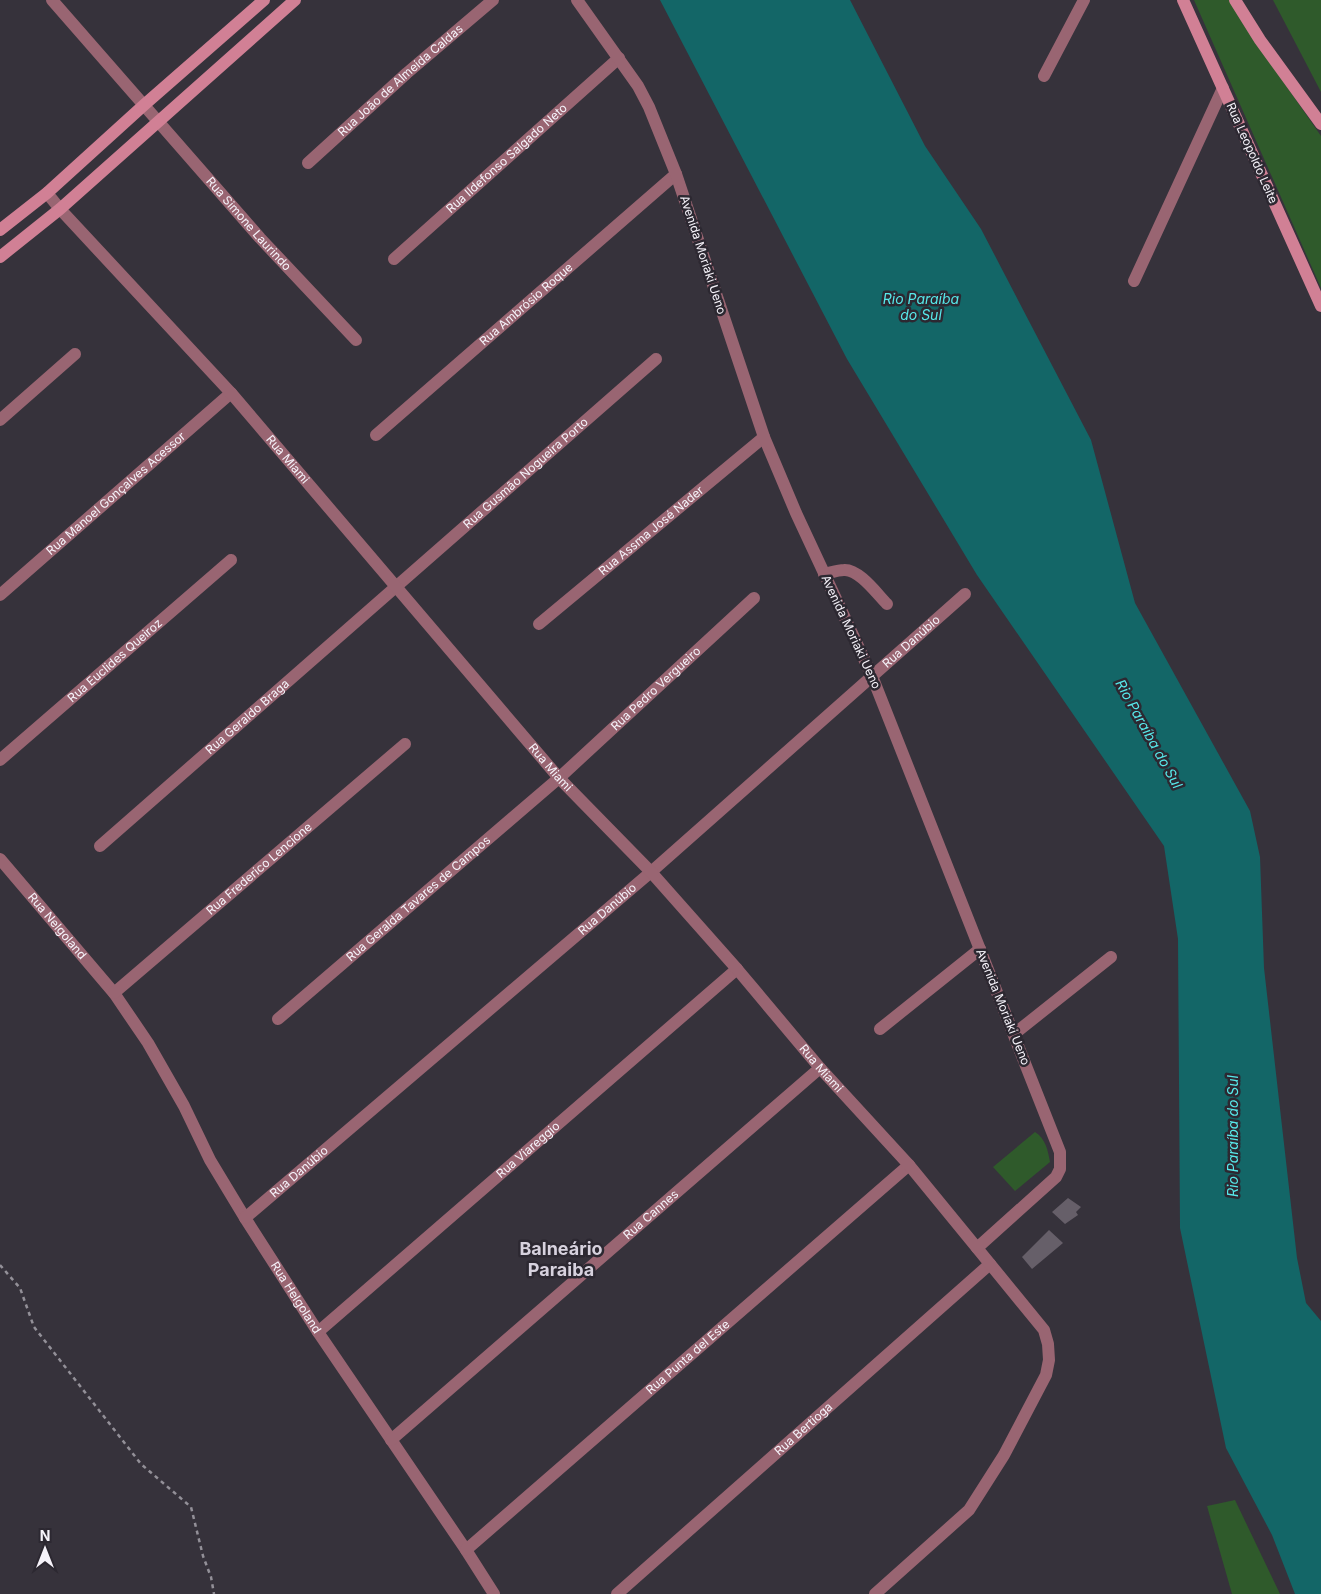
<svg xmlns="http://www.w3.org/2000/svg" width="1321" height="1594" font-family="Inter,sans-serif">
  <style>
    .green { fill: #2f5a2b }
    .water { fill: #136667 }
    .building { fill: #665f69 }
    .lines { fill: none; stroke-linecap: round; stroke-linejoin: round }
    .path { stroke: #939098; stroke-width: 2.5; stroke-dasharray: 4 4; stroke-linecap: butt }
    .minor { stroke: #996572; stroke-width: 12 }
    .tertiary { stroke: #996572; stroke-width: 12 }
    .secondary { stroke: #d18095; stroke-width: 12 }
    .labels { text-anchor: middle; stroke-width: 5; stroke-linejoin: round; paint-order: stroke }
    .street-label { font-size: 12px; fill: #f6f3fa; stroke: #2c2831 }
    .water-label { font-size: 14px; font-style: italic; fill: #57e8ea; stroke: #2c2831 }
    .district-label { font-size: 18px; font-weight: bold; fill: #d7d2de; stroke: #2c2831 }
  </style>
  <rect width="100%" height="100%" fill="#36323b"/>
  <g class="green">
    <path d="M 1194,0 L 1231,0 L 1242,22 L 1321,136 L 1321,288 Z"/>
    <path d="M 1273,0 L 1321,0 L 1321,92 Z"/>
    <path d="M 1035,1132 C 1046,1139 1048,1151 1050,1162 L 1015,1191 L 993,1167 Z"/>
    <path d="M 1235,1500 L 1280,1594 L 1232,1594 L 1207,1506 Z"/>
  </g>
  <path class="water" d="M 660,0 L 850,0 L 925,146 L 981,229 L 1091,440 L 1135,603 L 1250,811 L 1260,857 L 1264,968 L 1297,1258 L 1306,1303 L 1321,1321 L 1321,1594 L 1295,1594 L 1272,1535 L 1226,1448 L 1180,1228 L 1178,939 L 1164,846 L 977,575 L 847,359 Z"/>
  <g class="building">
    <path d="M 1068,1198 L 1081,1207 L 1076,1212 L 1078,1215 L 1065,1224 L 1052,1212 Z"/>
    <path d="M 1049,1230 L 1063,1243 L 1032,1269 L 1022,1257 Z"/>
  </g>
  <g class="lines">
    <path class="path" d="M 0,1265 L 20,1288 L 34,1327 L 141,1464 L 191,1507 L 203,1556 L 211,1577 L 214,1594"/>
    <g class="minor">
      <path id="s1" d="M 52,0 L 260,238 L 356,340"/>
      <path d="M 1044,76 L 1084,0"/>
      <path id="s2" d="M 308,163 L 407,73 L 493,0"/>
      <path id="s3" d="M 394,259 L 619,58"/>
      <path d="M 1134,281 L 1223,88"/>
      <path d="M 0,420 L 75,354"/>
      <path id="s4" d="M 376,435 L 676,174"/>
      <path d="M 824,574 C 830,573 837,570 844,570 C 859,569 877,594 887,604"/>
      <path id="s5" d="M 0,595 L 231,393"/>
      <path id="s6" d="M 539,624 L 764,437"/>
      <path id="s7" d="M 0,760 L 231,560"/>
      <path id="s8" d="M 100,846 L 656,359"/>
      <path id="s9" d="M 0,859 L 114,993 L 148,1043 L 184,1106 L 210,1160 L 245,1218 L 318,1332 L 466,1550 L 494,1594"/>
      <path id="s10" d="M 114,993 L 405,744"/>
      <path id="s11" d="M 278,1019 L 559,778 L 754,598"/>
      <path d="M 880,1029 L 980,949"/>
      <path d="M 1014,1034 L 1111,957"/>
      <path id="s12" d="M 245,1218 L 651,872 L 965,594"/>
      <path id="s13" d="M 318,1332 L 737,969"/>
      <path id="s14" d="M 391,1440 L 820,1068"/>
      <path id="s15" d="M 466,1550 L 909,1165"/>
      <path id="s16" d="M 617,1594 L 990,1264"/>
      <path d="M 875,1594 L 969,1510 L 1004,1455 L 1046,1375 L 1049,1360 L 1048,1344 L 1044,1330 L 977,1248"/>
    </g>
    <path class="tertiary" id="s17" d="M 47,193 L 60,209 L 231,393 L 559,778 L 651,872 L 737,969 L 820,1068 L 909,1165 L 977,1248 L 1056,1177 L 1060,1169 L 1060,1152 L 872,676 L 796,513 L 764,437 L 676,174 L 649,107 L 638,86 L 577,0"/>
    <g class="secondary">
      <path d="M 1183,0 L 1321,306"/>
      <path d="M 1235,0 L 1260,40 L 1321,124"/>
      <path d="M 0,230 L 47,193 L 144,105 L 264,0"/>
      <path d="M 0,257 L 60,209 L 295,0"/>
    </g>
  </g>
  <g class="labels">
    <g class="street-label">
      <text dy="4" stroke="none"><textPath href="#s2" startOffset="124">Rua João de Almeida Caldas</textPath></text>
      <text transform="translate(1252 153) rotate(66)" y="4">Rua Leopoldo Leite</text>
      <text dy="4" stroke="none"><textPath href="#s3" startOffset="151">Rua Ildefonso Salgado Neto</textPath></text>
      <text dy="4" stroke="none"><textPath href="#s1" startOffset="298">Rua Simone Laurindo</textPath></text>
      <text transform="translate(703 255) rotate(72)" y="4">Avenida Moriaki Ueno</text>
      <text dy="4" stroke="none"><textPath href="#s4" startOffset="199">Rua Ambrósio Roque</textPath></text>
      <text dy="4" stroke="none"><textPath href="#s17" startOffset="359">Rua Miami</textPath></text>
      <text dy="4" stroke="none"><textPath href="#s8" startOffset="566">Rua Gusmão Nogueira Porto</textPath></text>
      <text dy="4" stroke="none"><textPath href="#s5" startOffset="154">Rua Manoel Gonçalves Acessor</textPath></text>
      <text dy="4" stroke="none"><textPath href="#s6" startOffset="146">Rua Assma José Nader</textPath></text>
      <text transform="translate(851 632) rotate(65)" y="4">Avenida Moriaki Ueno</text>
      <text dy="4" stroke="none"><textPath href="#s12" startOffset="881">Rua Danúbio</textPath></text>
      <text dy="4" stroke="none"><textPath href="#s7" startOffset="152">Rua Euclides Queiroz</textPath></text>
      <text dy="4" stroke="none"><textPath href="#s11" startOffset="502">Rua Pedro Vergueiro</textPath></text>
      <text dy="4" stroke="none"><textPath href="#s8" startOffset="196">Rua Geraldo Braga</textPath></text>
      <text dy="4" stroke="none"><textPath href="#s17" startOffset="764">Rua Miami</textPath></text>
      <text dy="4" stroke="none"><textPath href="#s10" startOffset="191">Rua Frederico Lencione</textPath></text>
      <text dy="4" stroke="none"><textPath href="#s11" startOffset="185">Rua Geralda Tavares de Campos</textPath></text>
      <text dy="4" stroke="none"><textPath href="#s12" startOffset="476">Rua Danúbio</textPath></text>
      <text dy="4" stroke="none"><textPath href="#s9" startOffset="88">Rua Nelgoland</textPath></text>
      <text transform="translate(1003 1007) rotate(68)" y="4">Avenida Moriaki Ueno</text>
      <text dy="4" stroke="none"><textPath href="#s17" startOffset="1169">Rua Miami</textPath></text>
      <text dy="4" stroke="none"><textPath href="#s13" startOffset="278">Rua Viareggio</textPath></text>
      <text dy="4" stroke="none"><textPath href="#s12" startOffset="71">Rua Danúbio</textPath></text>
      <text dy="4" stroke="none"><textPath href="#s14" startOffset="344">Rua Cannes</textPath></text>
      <text dy="4" stroke="none"><textPath href="#s9" startOffset="531">Rua Helgoland</textPath></text>
      <text dy="4" stroke="none"><textPath href="#s15" startOffset="294">Rua Punta del Este</textPath></text>
      <text dy="4" stroke="none"><textPath href="#s16" startOffset="249">Rua Bertioga</textPath></text>
    </g>
    <g class="water-label">
      <text x="921" y="304">Rio Paraíba<tspan x="921" dy="16">do Sul</tspan></text>
      <text transform="translate(1149 734) rotate(61)" y="5">Rio Paraíba do Sul</text>
      <text transform="translate(1233 1136) rotate(-90)" y="5">Rio Paraíba do Sul</text>
    </g>
    <g class="district-label">
      <text x="561" y="1255">Balneário<tspan x="561" dy="21">Paraiba</tspan></text>
    </g>
  </g>
  <g transform="translate(45 1549)" stroke="#2c2831" stroke-width="4" paint-order="stroke">
  <path d="M0-4L9 19L0 12L-9 19Z" fill="#f6f3fa"/>
  <text y="-8" font-size="14" font-weight="bold" text-anchor="middle" fill="#f6f3fa">N</text>
  </g>
</svg>
